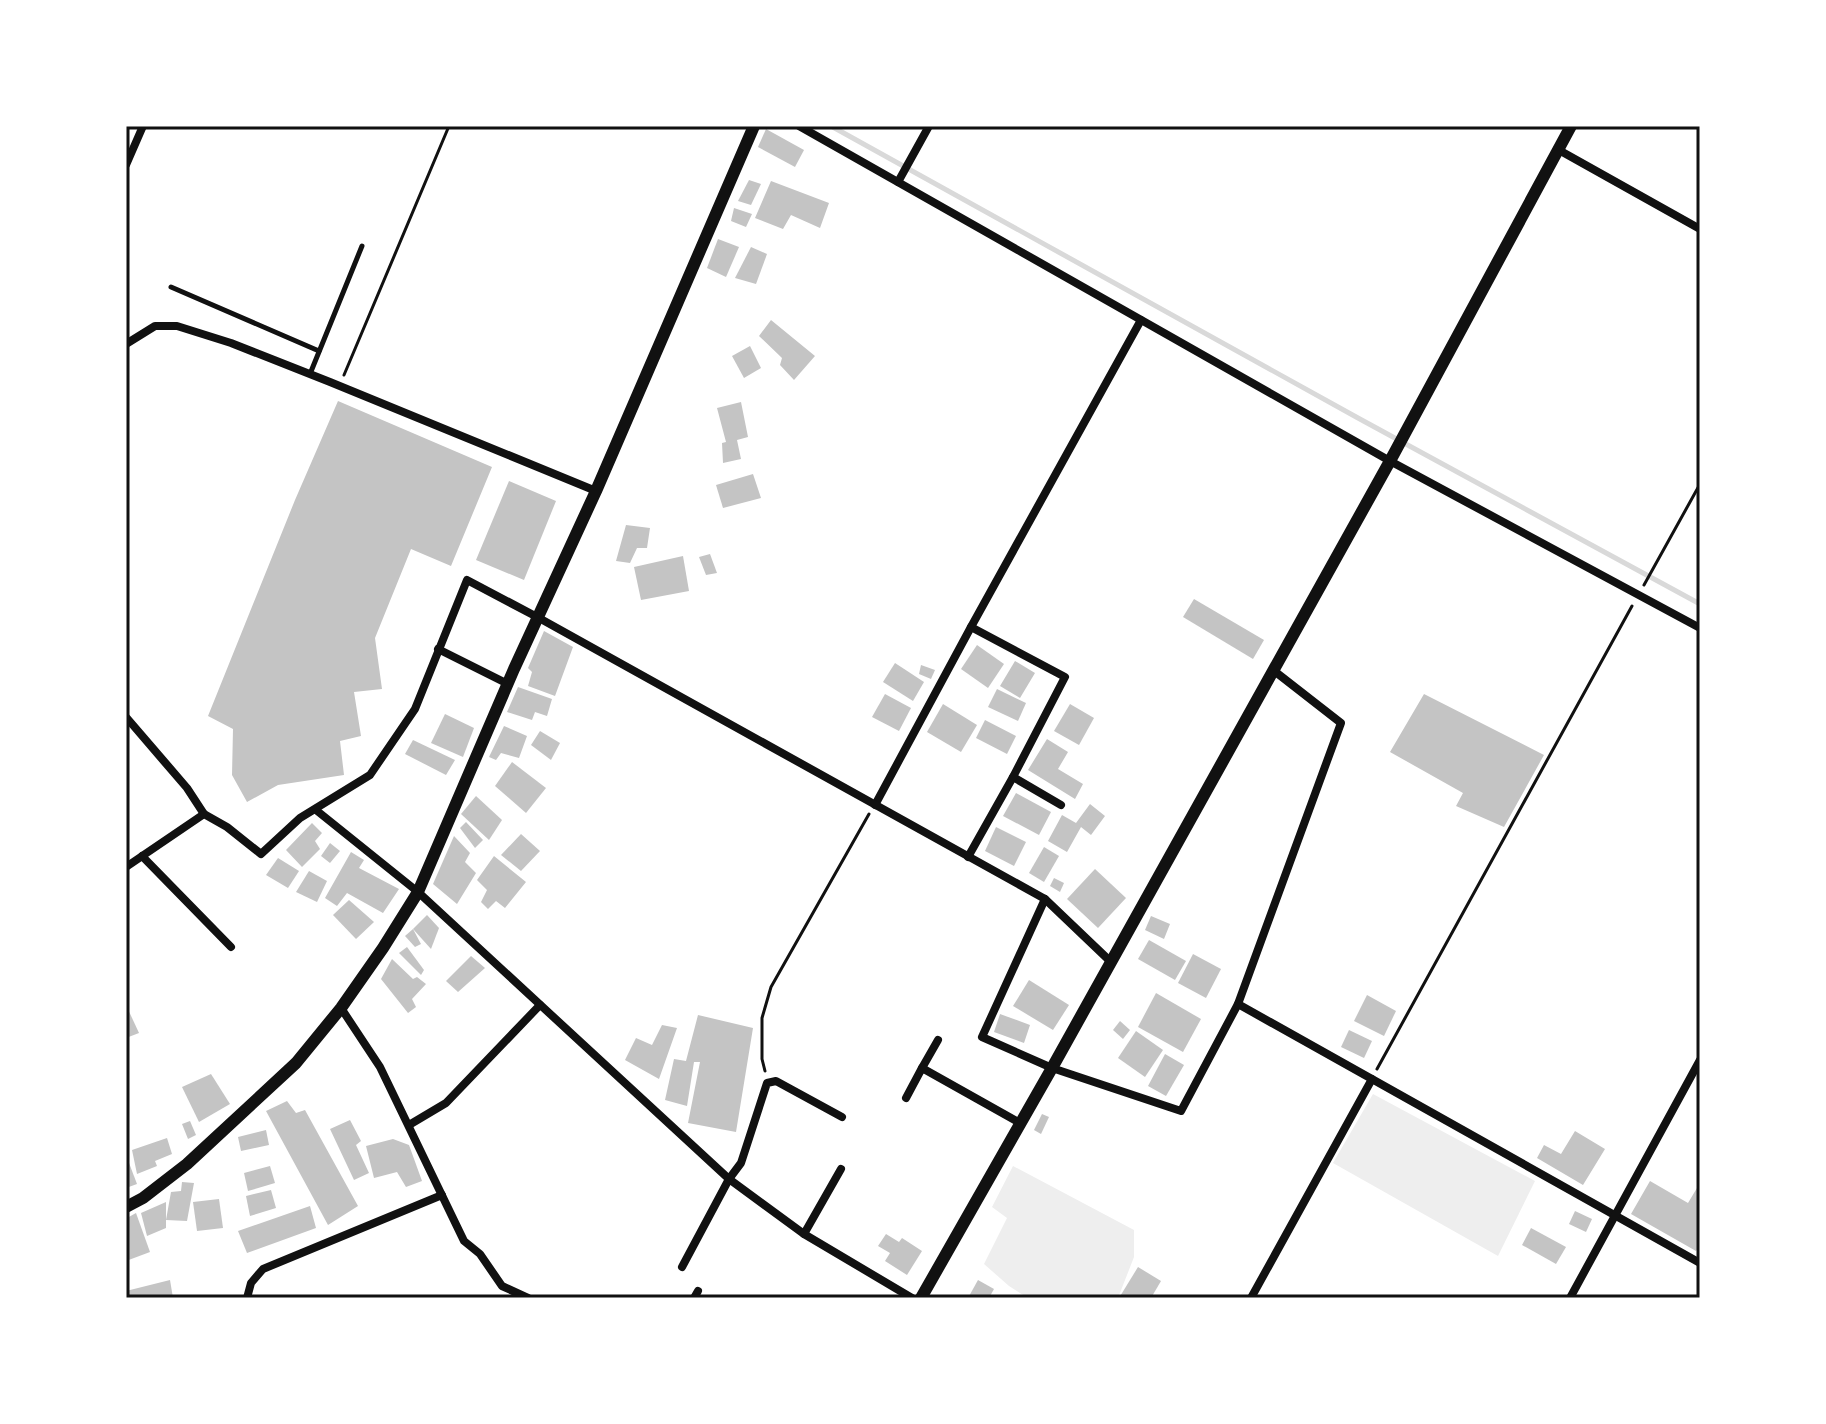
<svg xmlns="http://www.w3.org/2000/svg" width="1826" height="1424" font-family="Quicksand,sans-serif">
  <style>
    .green { fill: #eee }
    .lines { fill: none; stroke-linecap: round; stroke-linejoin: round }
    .stream { stroke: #d9d9d9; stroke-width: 5 }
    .building { fill: #c4c4c4 }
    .path { stroke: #111; stroke-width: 3 }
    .service { stroke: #111; stroke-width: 5 }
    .minor { stroke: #111; stroke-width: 8 }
    .tertiary { stroke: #111; stroke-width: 12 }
    .neatline { fill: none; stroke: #111; stroke-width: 3 }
  </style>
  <rect width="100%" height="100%" fill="#fff"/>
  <g class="green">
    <path d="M 1373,1094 L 1535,1181 L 1498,1256 L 1333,1163 Z"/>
    <path d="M 1013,1166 L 1134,1230 L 1134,1257 L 1118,1298 L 1028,1298 L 1009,1286 L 984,1264 L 1007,1218 L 992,1207 Z"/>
  </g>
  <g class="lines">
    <path class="stream" d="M 831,126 L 1358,418 L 1700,604"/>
  </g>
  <g class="building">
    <path d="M 766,129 L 804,150 L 795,167 L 758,147 Z"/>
    <path d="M 749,180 L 761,184 L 751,205 L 738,201 Z"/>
    <path d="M 771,181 L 829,203 L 820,228 L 791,215 L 783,229 L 755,218 Z"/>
    <path d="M 734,208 L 752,214 L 746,227 L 731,221 Z"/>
    <path d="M 718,239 L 739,247 L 726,277 L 707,268 Z"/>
    <path d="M 751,247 L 767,254 L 756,284 L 735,278 Z"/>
    <path d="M 771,320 L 815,356 L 794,380 L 780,365 L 782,358 L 759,336 Z"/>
    <path d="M 750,346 L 761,368 L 744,378 L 732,356 Z"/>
    <path d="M 338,401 L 492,467 L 451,566 L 411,549 L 375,638 L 382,689 L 354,692 L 361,736 L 340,741 L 344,775 L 278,785 L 247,802 L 232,775 L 233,729 L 208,716 L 295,500 Z"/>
    <path d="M 741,402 L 748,437 L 737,440 L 741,459 L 723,463 L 722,443 L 726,442 L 717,408 Z"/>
    <path d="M 753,474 L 761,498 L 723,508 L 716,485 Z"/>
    <path d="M 509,481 L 556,501 L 524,580 L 476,560 Z"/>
    <path d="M 626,525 L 650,528 L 647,548 L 637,548 L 630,563 L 616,561 Z"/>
    <path d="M 710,554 L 717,573 L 706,575 L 699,557 Z"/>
    <path d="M 683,556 L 689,591 L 641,600 L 634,567 Z"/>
    <path d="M 1194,599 L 1264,640 L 1253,659 L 1183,617 Z"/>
    <path d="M 544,631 L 573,647 L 555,696 L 528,686 L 532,672 L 528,668 Z"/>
    <path d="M 977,645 L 1004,664 L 988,688 L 961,669 Z"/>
    <path d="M 1015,661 L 1035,673 L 1020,698 L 1000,686 Z"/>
    <path d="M 895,663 L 924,682 L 913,701 L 883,682 Z"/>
    <path d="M 921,665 L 935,670 L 931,679 L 919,674 Z"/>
    <path d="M 518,687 L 552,699 L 547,716 L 535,712 L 532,720 L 507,712 Z"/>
    <path d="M 997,689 L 1026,703 L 1018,721 L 988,707 Z"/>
    <path d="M 885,694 L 911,708 L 899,731 L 872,717 Z"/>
    <path d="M 1424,694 L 1544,755 L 1504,827 L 1456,806 L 1463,793 L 1390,752 Z"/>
    <path d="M 943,704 L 977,725 L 961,752 L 927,732 Z"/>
    <path d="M 1070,704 L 1094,718 L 1079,745 L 1054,731 Z"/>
    <path d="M 445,714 L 474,728 L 463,757 L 431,743 Z"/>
    <path d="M 985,720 L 1016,736 L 1007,754 L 976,738 Z"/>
    <path d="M 504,726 L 527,736 L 519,758 L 501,753 L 496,760 L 489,757 Z"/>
    <path d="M 540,731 L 560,743 L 551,760 L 531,745 Z"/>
    <path d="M 1047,739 L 1068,752 L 1058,769 L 1083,784 L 1075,799 L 1028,770 Z"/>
    <path d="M 413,740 L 455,760 L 446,775 L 405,754 Z"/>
    <path d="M 512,762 L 546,788 L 526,813 L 495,786 Z"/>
    <path d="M 1016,793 L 1051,812 L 1039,835 L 1003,816 Z"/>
    <path d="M 476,796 L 502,820 L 489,840 L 461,814 Z"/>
    <path d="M 1090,804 L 1105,816 L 1091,835 L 1081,827 L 1067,852 L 1048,841 L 1062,815 L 1076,823 Z"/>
    <path d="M 466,822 L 483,840 L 475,848 L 460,828 Z"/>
    <path d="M 312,823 L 322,833 L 315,841 L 320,849 L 302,867 L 286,850 Z"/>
    <path d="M 996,827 L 1026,842 L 1014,866 L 985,851 Z"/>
    <path d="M 521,834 L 540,851 L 521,871 L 501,855 Z"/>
    <path d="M 454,836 L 470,853 L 465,862 L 476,873 L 457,904 L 433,884 Z"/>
    <path d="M 330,843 L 340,851 L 330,863 L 321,856 Z"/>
    <path d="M 1044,847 L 1059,856 L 1044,882 L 1029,873 Z"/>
    <path d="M 351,852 L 364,860 L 359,868 L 399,889 L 383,913 L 347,893 L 337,906 L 325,898 Z"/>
    <path d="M 494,856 L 526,882 L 505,908 L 496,901 L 488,909 L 481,902 L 487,890 L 477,880 Z"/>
    <path d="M 278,858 L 299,871 L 288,888 L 266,875 Z"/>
    <path d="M 1095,869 L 1126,898 L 1098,928 L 1067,899 Z"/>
    <path d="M 309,871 L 327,881 L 317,902 L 296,892 Z"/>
    <path d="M 1054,878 L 1064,883 L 1060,892 L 1050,886 Z"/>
    <path d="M 349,900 L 374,922 L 356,939 L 333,915 Z"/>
    <path d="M 427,915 L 439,928 L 431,949 L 413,929 Z"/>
    <path d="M 1151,916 L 1170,924 L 1164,939 L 1145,930 Z"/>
    <path d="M 413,929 L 421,944 L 415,947 L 405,936 Z"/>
    <path d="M 1149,940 L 1186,961 L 1175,980 L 1138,959 Z"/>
    <path d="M 407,947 L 424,970 L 421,975 L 399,953 Z"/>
    <path d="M 1193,954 L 1221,969 L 1206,998 L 1178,983 Z"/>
    <path d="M 471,956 L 485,968 L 458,992 L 446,981 Z"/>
    <path d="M 392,959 L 413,979 L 417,977 L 426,984 L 412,999 L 416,1007 L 408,1013 L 381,979 Z"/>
    <path d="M 1029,980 L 1069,1005 L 1053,1030 L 1013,1006 Z"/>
    <path d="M 1156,993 L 1201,1019 L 1183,1052 L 1138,1027 Z"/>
    <path d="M 1367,995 L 1396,1011 L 1384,1036 L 1354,1021 Z"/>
    <path d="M 126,1005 L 139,1033 L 126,1038 Z"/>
    <path d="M 1000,1014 L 1030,1025 L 1024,1043 L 994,1032 Z"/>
    <path d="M 698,1015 L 753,1028 L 736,1132 L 688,1123 L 700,1062 L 694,1062 L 687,1106 L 665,1100 L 674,1059 L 686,1061 Z"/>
    <path d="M 1120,1021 L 1130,1030 L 1123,1039 L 1113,1030 Z"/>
    <path d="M 662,1025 L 677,1028 L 659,1079 L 625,1060 L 636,1038 L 652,1045 Z"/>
    <path d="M 1349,1030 L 1372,1041 L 1364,1058 L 1341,1047 Z"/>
    <path d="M 1136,1031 L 1163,1050 L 1145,1077 L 1118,1058 Z"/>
    <path d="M 1165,1054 L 1184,1065 L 1166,1096 L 1148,1086 Z"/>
    <path d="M 211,1074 L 230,1104 L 199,1122 L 182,1087 Z"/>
    <path d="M 287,1101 L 296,1113 L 305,1110 L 358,1206 L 328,1225 L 266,1111 Z"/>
    <path d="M 1042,1114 L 1049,1117 L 1041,1134 L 1034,1130 Z"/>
    <path d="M 350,1120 L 361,1141 L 356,1145 L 369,1173 L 354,1180 L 330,1129 Z"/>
    <path d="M 190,1121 L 196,1135 L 188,1139 L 182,1124 Z"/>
    <path d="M 266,1130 L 269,1145 L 241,1151 L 238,1137 Z"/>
    <path d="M 1575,1131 L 1605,1149 L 1583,1185 L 1537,1158 L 1544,1145 L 1561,1154 Z"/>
    <path d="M 167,1138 L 172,1154 L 155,1161 L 157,1166 L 137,1174 L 132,1150 Z"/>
    <path d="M 393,1139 L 409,1145 L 422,1181 L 406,1187 L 397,1172 L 374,1178 L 366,1146 Z"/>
    <path d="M 126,1155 L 137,1184 L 126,1188 Z"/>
    <path d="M 270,1166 L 275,1183 L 248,1191 L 244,1173 Z"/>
    <path d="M 1650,1181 L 1688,1203 L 1697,1188 L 1700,1189 L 1700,1245 L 1696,1251 L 1631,1214 Z"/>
    <path d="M 182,1182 L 194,1183 L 187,1221 L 166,1220 L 171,1192 L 181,1191 Z"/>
    <path d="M 271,1190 L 276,1208 L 250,1216 L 246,1196 Z"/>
    <path d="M 219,1199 L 223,1228 L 197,1231 L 193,1202 Z"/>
    <path d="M 166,1202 L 166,1228 L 147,1236 L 141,1213 Z"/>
    <path d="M 310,1206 L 316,1228 L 247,1253 L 238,1231 Z"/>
    <path d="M 1575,1211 L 1592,1219 L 1586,1232 L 1569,1224 Z"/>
    <path d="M 136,1213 L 150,1252 L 126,1261 L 127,1218 Z"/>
    <path d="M 1531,1228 L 1566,1247 L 1556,1264 L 1522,1245 Z"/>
    <path d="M 886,1234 L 899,1242 L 902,1238 L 922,1251 L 907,1275 L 885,1261 L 890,1253 L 878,1246 Z"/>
    <path d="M 1138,1267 L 1161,1281 L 1151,1298 L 1119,1298 Z"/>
    <path d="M 170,1280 L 173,1298 L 126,1298 L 126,1291 Z"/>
    <path d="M 978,1280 L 994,1289 L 989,1298 L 968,1298 Z"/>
  </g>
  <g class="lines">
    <g class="path">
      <path d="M 344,375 L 449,126"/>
      <path d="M 1644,585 L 1700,484"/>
      <path d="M 1377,1069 L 1632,606"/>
      <path d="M 765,1071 L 762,1059 L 762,1018 L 771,987 L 869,814"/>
    </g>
    <g class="service">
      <path d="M 171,287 L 319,351"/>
      <path d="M 310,374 L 362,246"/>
    </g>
    <g class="minor">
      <path d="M 799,126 L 1390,461 L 1700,628"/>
      <path d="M 1557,149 L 1700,229"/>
      <path d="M 126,165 L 143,126"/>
      <path d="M 898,182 L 929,126"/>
      <path d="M 126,344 L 155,326 L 177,326 L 231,343 L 330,382 L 596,491"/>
      <path d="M 971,627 L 1141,320"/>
      <path d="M 438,649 L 508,684"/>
      <path d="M 126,717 L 187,788 L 204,814"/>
      <path d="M 1013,777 L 1061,805"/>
      <path d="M 875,805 L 971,627 L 1065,677 L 1013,777 L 968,857"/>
      <path d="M 316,810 L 418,892 L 729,1179 L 804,1234 L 912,1298"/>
      <path d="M 142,856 L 231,947"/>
      <path d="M 126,867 L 204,814 L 227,827 L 261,854 L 300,818 L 370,775 L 415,709 L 467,580 L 539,618 L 1045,899 L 982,1037 L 1052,1068 L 1181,1111 L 1238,1004 L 1341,723 L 1273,670"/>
      <path d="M 1045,899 L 1111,962"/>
      <path d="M 1238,1004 L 1700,1263"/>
      <path d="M 341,1008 L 380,1067 L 464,1241 L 480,1254 L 502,1286 L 528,1298"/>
      <path d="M 922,1068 L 938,1040"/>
      <path d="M 906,1098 L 922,1068 L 1020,1123"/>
      <path d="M 409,1125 L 446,1103 L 540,1005"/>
      <path d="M 804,1234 L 841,1169"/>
      <path d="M 682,1267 L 729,1179 L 741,1163 L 767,1083 L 776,1081 L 842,1117"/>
      <path d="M 247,1298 L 251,1283 L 263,1269 L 442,1195"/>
      <path d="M 694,1298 L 698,1291"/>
      <path d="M 1251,1298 L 1372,1079"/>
      <path d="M 1570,1298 L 1700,1060"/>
    </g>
    <g class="tertiary">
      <path d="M 126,1207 L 143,1198 L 187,1164 L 296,1063 L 341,1008 L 383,948 L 418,892 L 514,669 L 596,491 L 754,126"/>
      <path d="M 921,1298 L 1052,1068 L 1390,461 L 1571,126"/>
    </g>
  </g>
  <rect width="1826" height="1424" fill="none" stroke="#ffffff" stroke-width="256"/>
  <rect x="128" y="128" width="1570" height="1168" class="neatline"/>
</svg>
